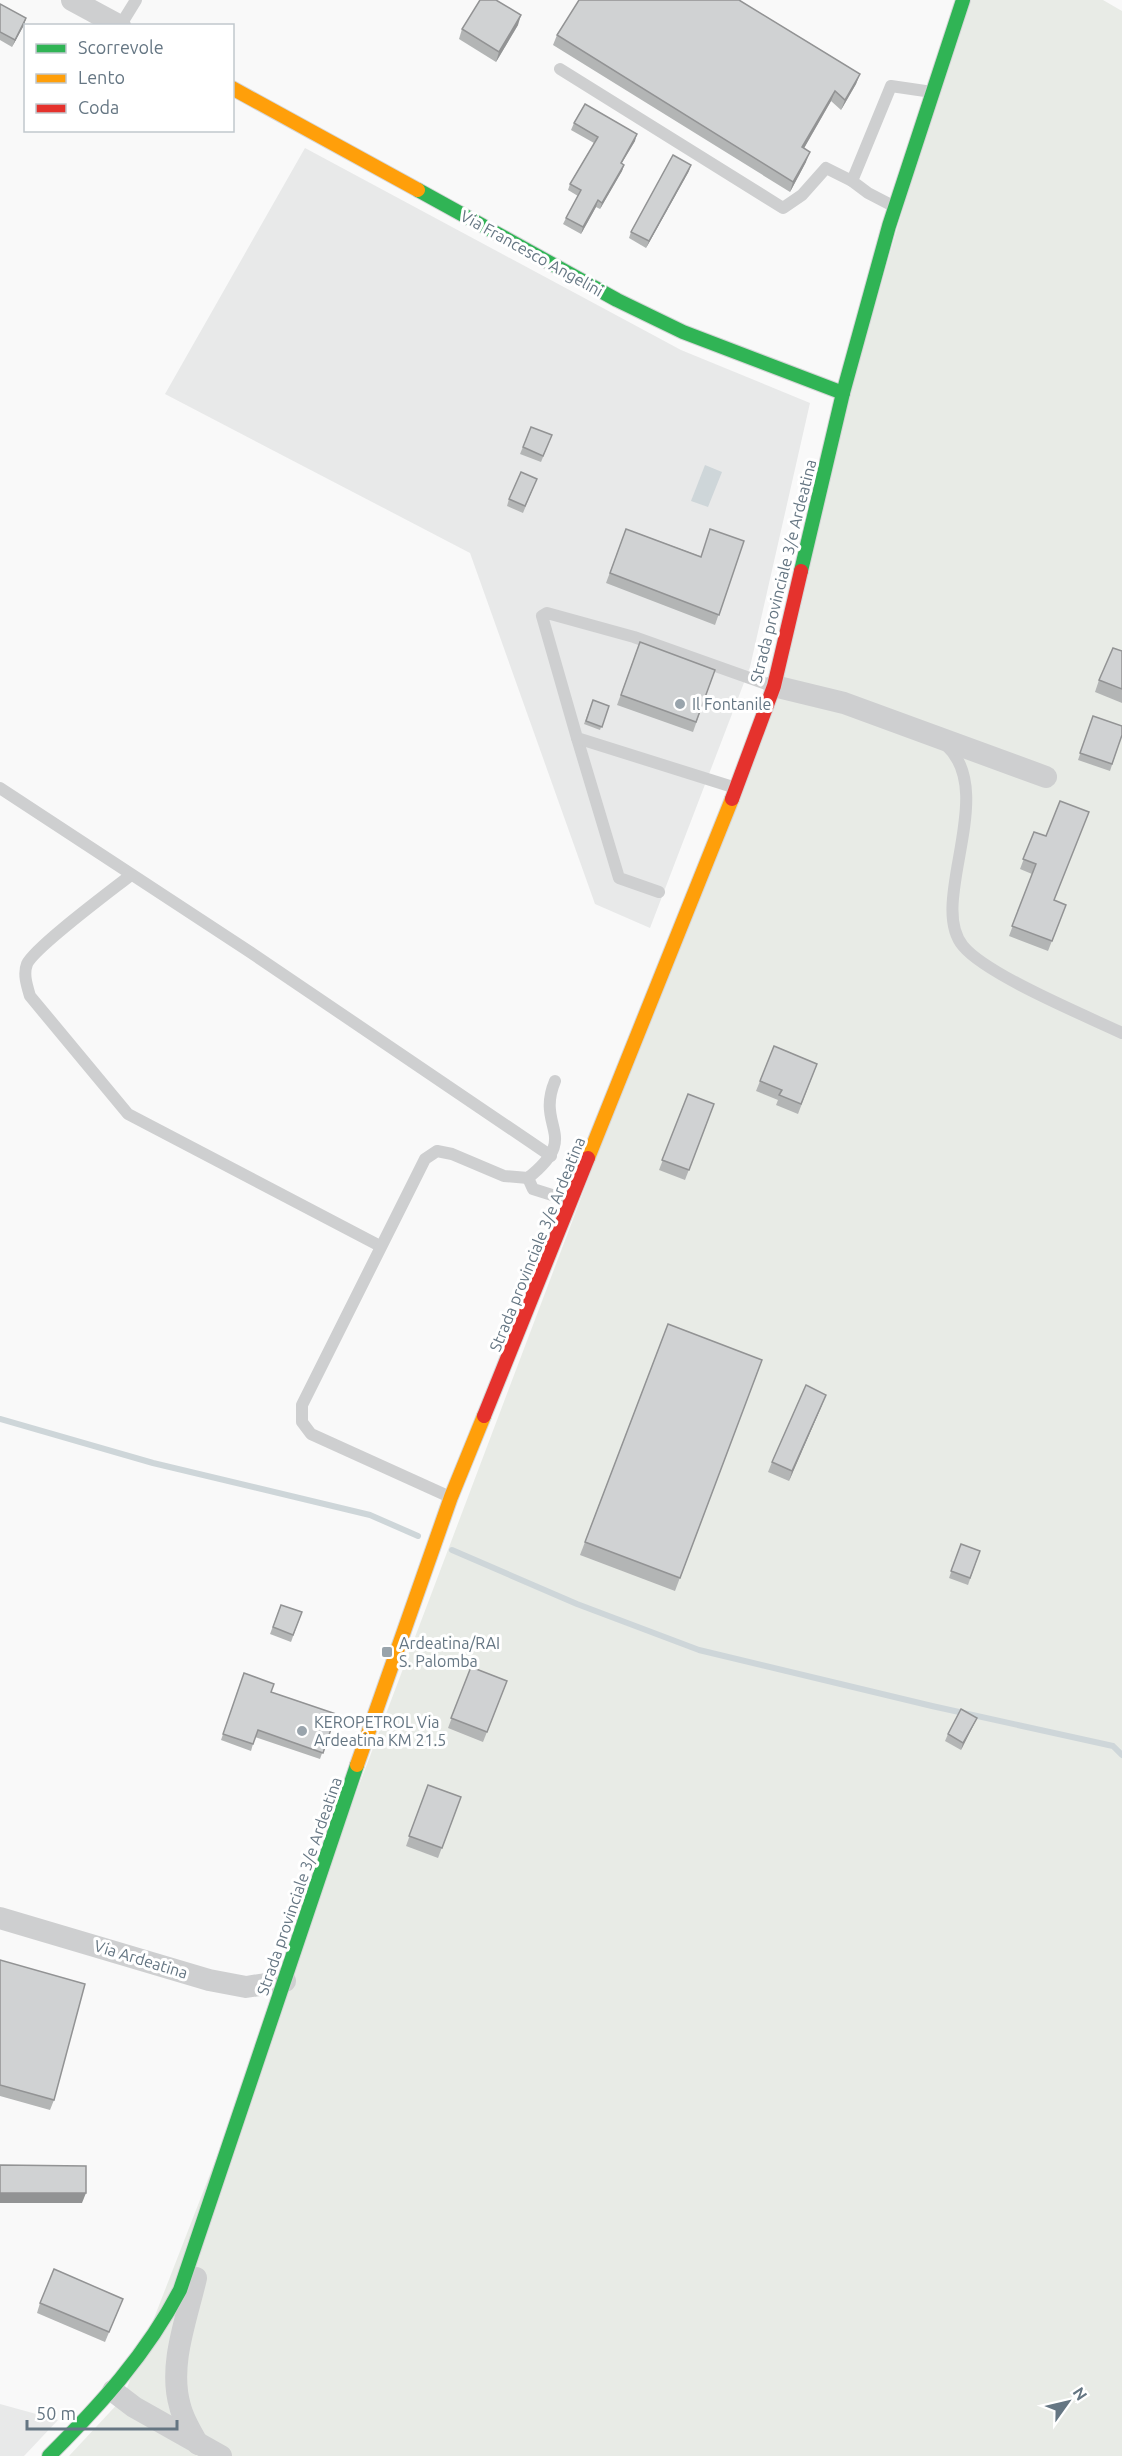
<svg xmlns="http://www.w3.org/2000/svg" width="1122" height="2456" font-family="Ubuntu,sans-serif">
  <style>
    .built { fill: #e8e9e9 }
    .green { fill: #e8ebe6 }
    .water { fill: #ced6d9 }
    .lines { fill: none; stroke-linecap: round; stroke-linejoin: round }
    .stream { stroke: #ced6d9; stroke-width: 6 }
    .fast-casing { stroke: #d5d6d7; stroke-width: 16 }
    .slow-casing { stroke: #d5d6d7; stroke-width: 16 }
    .jam-casing { stroke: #d5d6d7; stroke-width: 16 }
    .lane { stroke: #cecfd0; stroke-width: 12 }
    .street { stroke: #cecfd0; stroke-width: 22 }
    .fast { stroke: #30b455; stroke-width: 14 }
    .slow { stroke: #ff9f0a; stroke-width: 14 }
    .jam { stroke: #e5322d; stroke-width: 14 }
    .wall { fill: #b3b5b5 }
    .shaded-wall { fill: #929394 }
    .building { fill: #d0d2d3; stroke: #929394; stroke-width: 1.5 }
    .poi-dot { fill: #99a4ac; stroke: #fff; stroke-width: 2 }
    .labels { text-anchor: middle; stroke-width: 6; stroke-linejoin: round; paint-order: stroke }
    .street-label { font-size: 16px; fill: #657683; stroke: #fff }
    .poi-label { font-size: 16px; fill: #657683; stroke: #fff; text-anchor: start }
  </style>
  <rect width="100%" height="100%" fill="#f9f9f9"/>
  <g class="built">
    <path d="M 305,148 L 681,350 L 810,403 L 750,667 L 650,928 L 595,904 L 470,553 L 165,394 Z"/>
    <path d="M 0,2404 L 58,2420 L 24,2456 L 0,2456 Z"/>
  </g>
  <path class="green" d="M 963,0 L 1103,0 L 1122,11 L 1122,2456 L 69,2456 L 123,2398 L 285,1981 L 736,788 Z"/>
  <path class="water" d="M 705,465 L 722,472 L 708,507 L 691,501 Z"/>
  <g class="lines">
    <g class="stream">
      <path d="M 0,1419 L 153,1463 L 370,1515 L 418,1536"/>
      <path d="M 452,1550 L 577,1604 L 699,1650 L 932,1706 L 1113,1746 L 1122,1755"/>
    </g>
    <g class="fast-casing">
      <g id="fast">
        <path d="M 418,190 L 617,300 L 683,332 L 843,393"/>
        <path d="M 801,571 L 843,393 L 889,226 L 963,0"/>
        <path d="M 49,2456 C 100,2405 146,2355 180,2290 L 357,1765"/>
      </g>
    </g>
    <g class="slow-casing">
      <g id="slow">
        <path d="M 232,88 L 418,190"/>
        <path d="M 588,1158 L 732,799"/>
        <path d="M 357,1765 L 451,1497 L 484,1416"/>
      </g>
    </g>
    <g class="jam-casing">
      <g id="jam">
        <path d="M 732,799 L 774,686 L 801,571"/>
        <path d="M 484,1416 L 588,1158"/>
      </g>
    </g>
    <g class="lane">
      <path d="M 120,26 L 136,0"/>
      <path d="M 560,69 L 783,208 L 802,195 L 826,168 L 852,181"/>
      <path d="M 895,207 L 868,193 L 852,181 L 891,86 L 932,92"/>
      <path d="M 577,738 L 619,878 L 659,892"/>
      <path d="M 946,745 C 999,793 927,903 963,946 C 987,975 1084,1015 1122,1033"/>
      <path d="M 0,788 L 250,952 L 551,1156"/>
      <path d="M 736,788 L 577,738 L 542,616 L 547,613 L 634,637 L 772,686"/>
      <path d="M 131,875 C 112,890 35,947 27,964 C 23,974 27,986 30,996 L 128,1114 L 380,1246"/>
      <path d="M 528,1178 L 533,1189 L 571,1201"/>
      <path d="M 450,1497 L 311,1434 L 302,1422 L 302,1405 L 425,1159 L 437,1151 L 452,1154 L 504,1176 L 528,1178 C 582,1135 535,1129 555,1081"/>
    </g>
    <g class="street">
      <path d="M 72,0 L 120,26"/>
      <path d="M 774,686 L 844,703 L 1046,777"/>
      <path d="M 0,1918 L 209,1980 L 246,1987 L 285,1981"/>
      <path d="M 196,2278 C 187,2318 168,2365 180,2406 C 183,2419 191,2432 198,2444"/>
      <path d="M 113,2391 L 134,2407 L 221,2456"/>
    </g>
    <use href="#fast" class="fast"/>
    <use href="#slow" class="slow"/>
    <use href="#jam" class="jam"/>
  </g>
  <g class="wall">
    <path d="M 0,4 L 26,18 L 24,25 L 12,47 L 0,40 Z"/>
    <path d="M 518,25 L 496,62 L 459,39 L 462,29 Z"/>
    <path d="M 557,35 L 860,74 L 856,84 L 841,110 L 831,101 L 804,148 L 806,162 L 790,192 L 553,45 Z"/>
    <path d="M 574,123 L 635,141 L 622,163 L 624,165 L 622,171 L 600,209 L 596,207 L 581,234 L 563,224 L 566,218 L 578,196 L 568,190 L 570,184 L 594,143 L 571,130 Z"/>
    <path d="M 689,171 L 646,248 L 629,238 L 631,232 Z"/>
    <path d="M 531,427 L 552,435 L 541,462 L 520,454 Z"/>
    <path d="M 534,486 L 523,513 L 507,506 L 509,499 Z"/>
    <path d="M 626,529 L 700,556 L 744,541 L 715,625 L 606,583 Z"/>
    <path d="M 640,642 L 715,670 L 693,732 L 617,705 Z"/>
    <path d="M 1122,651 L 1122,703 L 1095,692 L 1099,680 Z"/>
    <path d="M 593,700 L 609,706 L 600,730 L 584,724 Z"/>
    <path d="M 1093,716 L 1122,735 L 1110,771 L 1078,760 Z"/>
    <path d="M 1034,832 L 1055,901 L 1066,905 L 1048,951 L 1009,936 L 1032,874 L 1020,869 Z"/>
    <path d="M 774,1046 L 817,1064 L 798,1114 L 776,1105 L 778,1100 L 756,1091 Z"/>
    <path d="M 688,1094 L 714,1104 L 685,1180 L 659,1170 Z"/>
    <path d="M 668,1324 L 762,1360 L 675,1591 L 580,1555 Z"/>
    <path d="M 822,1405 L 789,1481 L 768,1472 L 772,1462 Z"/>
    <path d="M 961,1544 L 980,1551 L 968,1585 L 949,1578 Z"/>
    <path d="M 281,1605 L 302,1612 L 291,1642 L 270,1634 Z"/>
    <path d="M 471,1667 L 507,1681 L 483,1742 L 448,1728 Z"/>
    <path d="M 244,1673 L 271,1692 L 336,1714 L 320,1759 L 255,1737 L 251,1751 L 221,1740 Z"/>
    <path d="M 977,1718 L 961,1750 L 945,1741 L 948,1734 Z"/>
    <path d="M 428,1785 L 461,1797 L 438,1858 L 406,1846 Z"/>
    <path d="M 0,1960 L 54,2100 L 50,2110 L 0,2096 Z"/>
    <path d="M 123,2299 L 105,2342 L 37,2313 L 40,2303 Z"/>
  </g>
  <g class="shaded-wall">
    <path d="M 521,15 L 518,25 L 496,62 L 499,52 Z"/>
    <path d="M 26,18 L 24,25 L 12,47 L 15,40 Z"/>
    <path d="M 860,74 L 856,84 L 841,110 L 845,100 Z"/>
    <path d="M 835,91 L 831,101 L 799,157 L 802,147 Z"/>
    <path d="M 637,134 L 635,141 L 618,169 L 621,163 Z"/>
    <path d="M 810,152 L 806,162 L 790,192 L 793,182 Z"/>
    <path d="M 624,165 L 622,171 L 600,209 L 602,203 Z"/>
    <path d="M 691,165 L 689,171 L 646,248 L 649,241 Z"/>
    <path d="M 598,200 L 596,207 L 581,234 L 583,227 Z"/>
    <path d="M 826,1395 L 822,1405 L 789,1481 L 792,1471 Z"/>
    <path d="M 977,1718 L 961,1750 L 963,1743 Z"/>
    <path d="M 0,2193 L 86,2193 L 82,2203 L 0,2203 Z"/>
  </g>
  <g class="building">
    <path d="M 480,0 L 496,0 L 521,15 L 499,52 L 462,29 Z"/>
    <path d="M 579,0 L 739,0 L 860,74 L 845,100 L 835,91 L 802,147 L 810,152 L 793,182 L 557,35 Z"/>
    <path d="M 0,4 L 26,18 L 15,40 L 0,32 Z"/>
    <path d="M 585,104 L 637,134 L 621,163 L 624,165 L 602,203 L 598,200 L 583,227 L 566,218 L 581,190 L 570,184 L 598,137 L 574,123 Z"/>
    <path d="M 673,155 L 691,165 L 649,241 L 631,232 Z"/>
    <path d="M 531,427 L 552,435 L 543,456 L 523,447 Z"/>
    <path d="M 521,472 L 537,479 L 525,506 L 509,499 Z"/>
    <path d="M 626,529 L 701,557 L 710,529 L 744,541 L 719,615 L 610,573 Z"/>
    <path d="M 640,642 L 715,670 L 696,722 L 621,695 Z"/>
    <path d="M 1113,648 L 1122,651 L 1122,689 L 1099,680 Z"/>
    <path d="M 593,700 L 609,706 L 602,727 L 586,721 Z"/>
    <path d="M 1093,716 L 1122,726 L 1122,735 L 1112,764 L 1080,753 Z"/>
    <path d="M 1060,801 L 1089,812 L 1054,900 L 1066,905 L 1052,941 L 1012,926 L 1036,864 L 1023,859 L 1034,832 L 1046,836 Z"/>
    <path d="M 774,1046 L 817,1064 L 801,1104 L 779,1095 L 782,1090 L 760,1081 Z"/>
    <path d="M 688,1094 L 714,1104 L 689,1170 L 662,1160 Z"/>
    <path d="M 668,1324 L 762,1360 L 680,1578 L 585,1542 Z"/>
    <path d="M 806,1385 L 826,1395 L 792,1471 L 772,1462 Z"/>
    <path d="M 961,1544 L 980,1551 L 970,1578 L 951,1571 Z"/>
    <path d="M 281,1605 L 302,1612 L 293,1635 L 273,1627 Z"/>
    <path d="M 471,1667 L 507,1681 L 487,1732 L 451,1718 Z"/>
    <path d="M 244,1673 L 274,1684 L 271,1692 L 336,1714 L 323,1753 L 258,1730 L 253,1744 L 223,1734 Z"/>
    <path d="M 961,1709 L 977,1718 L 963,1743 L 948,1734 Z"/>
    <path d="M 428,1785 L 461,1797 L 442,1848 L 409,1836 Z"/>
    <path d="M 0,1960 L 85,1984 L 54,2100 L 0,2085 Z"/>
    <path d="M 0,2165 L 86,2166 L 86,2193 L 0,2193 Z"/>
    <path d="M 54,2269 L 123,2299 L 109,2332 L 40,2303 Z"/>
  </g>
  <g class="poi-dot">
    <circle cx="680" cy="704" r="6"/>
    <rect x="381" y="1646" width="12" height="12" rx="3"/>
    <circle cx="302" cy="1731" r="6"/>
  </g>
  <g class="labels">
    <g class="street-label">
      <text transform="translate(532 253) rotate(29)" y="6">Via Francesco Angelini</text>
      <text transform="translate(783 571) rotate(-76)" y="6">Strada provinciale 3/e Ardeatina</text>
      <text transform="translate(537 1244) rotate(-68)" y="6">Strada provinciale 3/e Ardeatina</text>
      <text transform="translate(299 1886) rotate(-71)" y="6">Strada provinciale 3/e Ardeatina</text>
      <text transform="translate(141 1959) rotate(17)" y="6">Via Ardeatina</text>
    </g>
    <g class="poi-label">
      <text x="692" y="710">Il Fontanile</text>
      <text x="399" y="1649">Ardeatina/RAI<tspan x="399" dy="18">S. Palomba</tspan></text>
      <text x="314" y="1728">KEROPETROL Via<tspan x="314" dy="18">Ardeatina KM 21.5</tspan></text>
    </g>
  </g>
  <rect x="24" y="24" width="210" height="108" fill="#ffffff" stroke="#c1c8cd" stroke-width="1.5"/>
  <rect x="36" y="44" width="30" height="9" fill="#30b455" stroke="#c1c8cd" stroke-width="1.5"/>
  <text x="78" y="54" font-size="18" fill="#657683">Scorrevole</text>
  <rect x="36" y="74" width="30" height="9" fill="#ff9f0a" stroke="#c1c8cd" stroke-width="1.5"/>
  <text x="78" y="84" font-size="18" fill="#657683">Lento</text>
  <rect x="36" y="104" width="30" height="9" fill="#e5322d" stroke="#c1c8cd" stroke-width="1.5"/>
  <text x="78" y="114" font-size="18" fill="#657683">Coda</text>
  <g transform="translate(1068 2402) rotate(56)" stroke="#ffffff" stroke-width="4.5" paint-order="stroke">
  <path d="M0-4.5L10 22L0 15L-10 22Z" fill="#657683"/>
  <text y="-9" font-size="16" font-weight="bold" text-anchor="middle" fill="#657683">N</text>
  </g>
  <path d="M27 2420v9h150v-9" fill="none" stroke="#657683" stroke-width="3"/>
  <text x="36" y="2420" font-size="18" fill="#657683" stroke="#ffffff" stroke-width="4.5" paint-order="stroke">50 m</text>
</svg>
